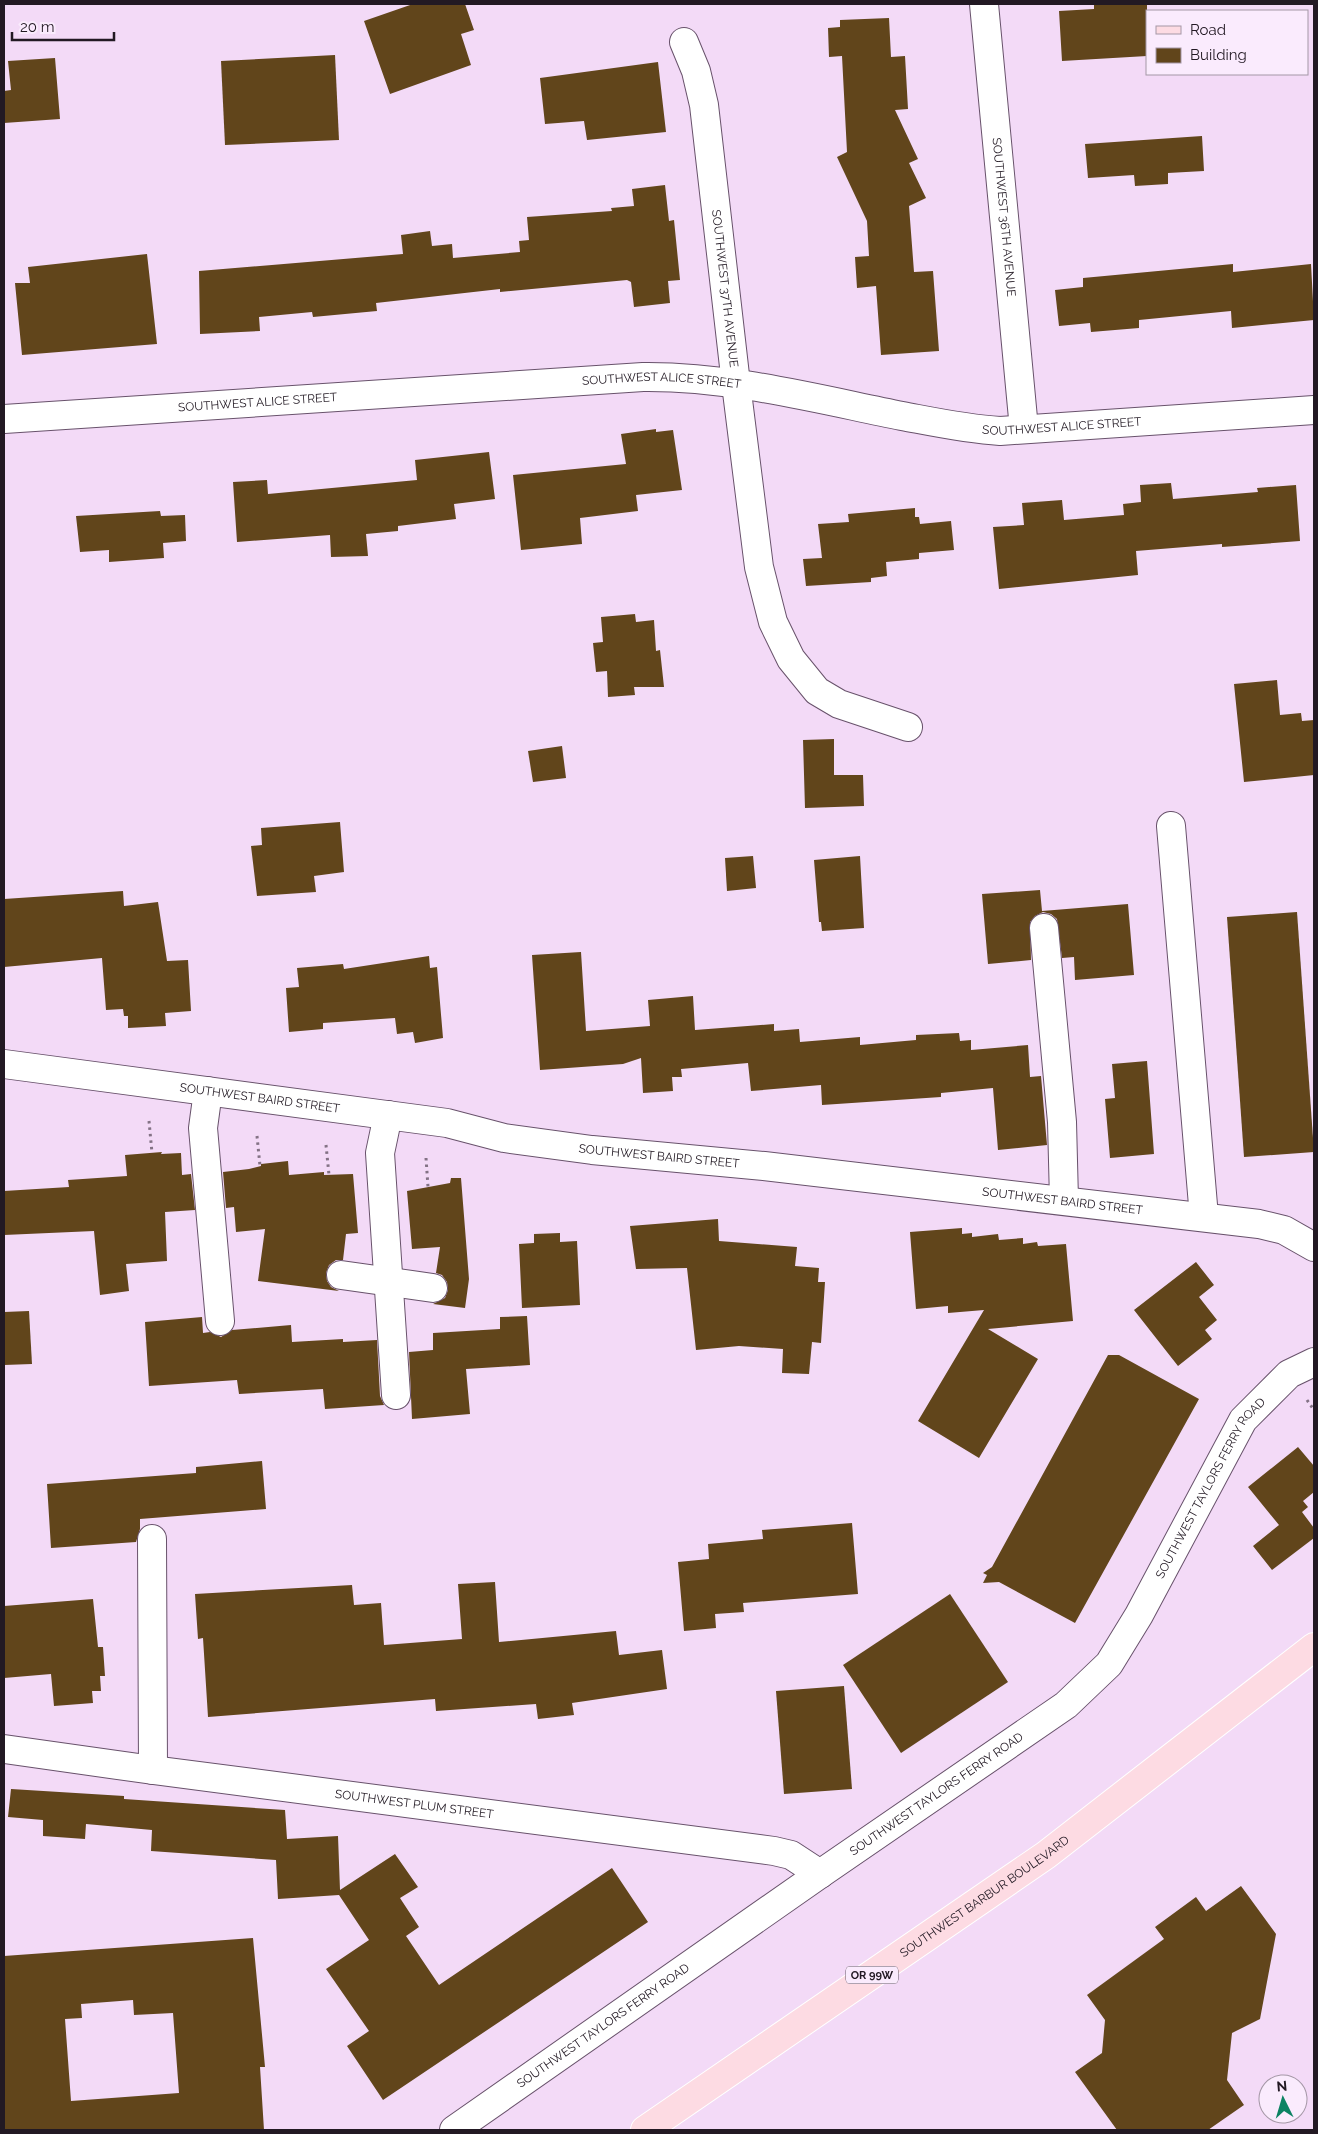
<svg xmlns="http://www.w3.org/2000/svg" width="1318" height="2134" font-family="Raleway,sans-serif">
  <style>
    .building { fill: #61451b; fill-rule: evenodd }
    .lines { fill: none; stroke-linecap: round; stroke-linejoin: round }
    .minor-casing { stroke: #68526b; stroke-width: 30 }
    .major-casing { stroke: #fff; stroke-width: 30 }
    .path { stroke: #837285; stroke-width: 3; stroke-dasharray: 2.5 4; stroke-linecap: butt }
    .minor { stroke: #fff; stroke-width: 28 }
    .major { stroke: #fddbe3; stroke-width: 28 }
    .labels { text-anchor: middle; stroke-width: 5; stroke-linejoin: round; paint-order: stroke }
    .shield { fill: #faebfd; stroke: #635864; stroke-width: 1 }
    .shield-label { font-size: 11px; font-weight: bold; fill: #221923 }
    .street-label { font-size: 12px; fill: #221923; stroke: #faebfd }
  </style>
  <rect width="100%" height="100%" fill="#f3daf7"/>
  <g class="building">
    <path d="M 413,4 L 465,4 L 474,30 L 461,34 L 471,65 L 390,94 L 364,21 Z"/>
    <path d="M 1094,4 L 1147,4 L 1147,56 L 1062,61 L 1059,11 L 1094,9 Z"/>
    <path d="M 889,18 L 891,57 L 905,56 L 908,109 L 895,110 L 918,159 L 909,163 L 926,198 L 909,206 L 914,272 L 933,271 L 939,351 L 881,355 L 876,286 L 857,288 L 855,257 L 869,256 L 867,221 L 837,157 L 847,152 L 842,56 L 829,57 L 828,28 L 840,27 L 840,20 Z"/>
    <path d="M 335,55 L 339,140 L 225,145 L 221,61 Z"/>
    <path d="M 55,58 L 60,119 L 4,123 L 4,91 L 11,90 L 8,61 Z"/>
    <path d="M 658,62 L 666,132 L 587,140 L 584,121 L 545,124 L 540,78 Z"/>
    <path d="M 1202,136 L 1204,171 L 1168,173 L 1168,184 L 1135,186 L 1134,175 L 1088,178 L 1085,144 Z"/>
    <path d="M 665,185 L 669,221 L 674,220 L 680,280 L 668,281 L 670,303 L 634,307 L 631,282 L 627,280 L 500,292 L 500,289 L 376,303 L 377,311 L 313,317 L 312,312 L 259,317 L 260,331 L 200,334 L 199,271 L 403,254 L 401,235 L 430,231 L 432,246 L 452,244 L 453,258 L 520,252 L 519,241 L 529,240 L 527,217 L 612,211 L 611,208 L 634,206 L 632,189 Z"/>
    <path d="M 147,254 L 157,344 L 22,355 L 15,283 L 30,283 L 28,267 Z"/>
    <path d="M 1233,264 L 1233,272 L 1311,264 L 1314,320 L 1232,328 L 1231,311 L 1139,320 L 1139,328 L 1091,332 L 1090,323 L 1059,326 L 1055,290 L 1083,287 L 1083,278 Z"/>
    <path d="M 656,429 L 656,432 L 673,430 L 682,490 L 636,495 L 638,511 L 580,518 L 582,544 L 521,550 L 513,475 L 626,464 L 621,434 Z"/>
    <path d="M 489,452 L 495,499 L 454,504 L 456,519 L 398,526 L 398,531 L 366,534 L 368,556 L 331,557 L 330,535 L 237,542 L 233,482 L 267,480 L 268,494 L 417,480 L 415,460 Z"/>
    <path d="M 1171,483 L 1173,499 L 1258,492 L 1257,488 L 1296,485 L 1300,541 L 1222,547 L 1222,544 L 1136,551 L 1138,575 L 999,589 L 993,527 L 1024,525 L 1022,503 L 1062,500 L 1064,520 L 1124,515 L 1123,504 L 1141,502 L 1140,485 Z"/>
    <path d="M 915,508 L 915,517 L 919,517 L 920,524 L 951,521 L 954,550 L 919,553 L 919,559 L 886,562 L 887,576 L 871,578 L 871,582 L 806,586 L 803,559 L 822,558 L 818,524 L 849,522 L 848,514 Z"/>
    <path d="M 160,511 L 161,516 L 185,515 L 186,541 L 163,543 L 164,558 L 109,562 L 109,550 L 80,552 L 76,516 Z"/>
    <path d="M 635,614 L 636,622 L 654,620 L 656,651 L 660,650 L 664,687 L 634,687 L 635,695 L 608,697 L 607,671 L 596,672 L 593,643 L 603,642 L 601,617 Z"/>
    <path d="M 1277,680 L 1280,715 L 1301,713 L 1302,721 L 1314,720 L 1314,775 L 1244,782 L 1234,684 Z"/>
    <path d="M 834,739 L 834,775 L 863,775 L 864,806 L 805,808 L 803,740 Z"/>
    <path d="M 562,746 L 566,778 L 533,782 L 528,751 Z"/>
    <path d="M 340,822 L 344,872 L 314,876 L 316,892 L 257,896 L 251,846 L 262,845 L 261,828 Z"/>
    <path d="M 753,856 L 756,888 L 727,891 L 725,858 Z"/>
    <path d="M 860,856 L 864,928 L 822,931 L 821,922 L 819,922 L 814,860 Z"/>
    <path d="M 1040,890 L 1042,911 L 1128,904 L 1134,975 L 1075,980 L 1074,957 L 1062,958 L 1057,919 L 1051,914 L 1043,912 L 1035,916 L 1030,922 L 1031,960 L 988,964 L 982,894 Z"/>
    <path d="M 123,891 L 124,906 L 158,902 L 167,961 L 188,960 L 191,1011 L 165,1013 L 166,1026 L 128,1028 L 128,1016 L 124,1016 L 123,1009 L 106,1010 L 102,958 L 4,967 L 4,899 Z"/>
    <path d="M 1297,912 L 1314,1152 L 1244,1157 L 1227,917 Z"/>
    <path d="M 581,952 L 586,1031 L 650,1026 L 648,1000 L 693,996 L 695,1030 L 774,1024 L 774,1031 L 799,1029 L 800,1042 L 860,1037 L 860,1045 L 916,1040 L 916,1035 L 959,1033 L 960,1041 L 971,1040 L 971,1050 L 1028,1045 L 1030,1077 L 1041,1076 L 1047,1145 L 998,1150 L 993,1088 L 941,1093 L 941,1097 L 822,1105 L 821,1085 L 751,1091 L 748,1063 L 681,1069 L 682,1077 L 672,1077 L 673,1091 L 643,1093 L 641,1058 L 623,1064 L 540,1070 L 532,955 Z"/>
    <path d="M 429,956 L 430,968 L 437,967 L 443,1038 L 415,1043 L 413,1032 L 397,1034 L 395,1018 L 323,1023 L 323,1029 L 289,1032 L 286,988 L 299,987 L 297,968 L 343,964 L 344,969 Z"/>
    <path d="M 1147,1061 L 1154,1154 L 1110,1158 L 1105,1099 L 1115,1098 L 1112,1064 Z"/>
    <path d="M 162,1152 L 161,1154 L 181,1153 L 182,1175 L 191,1174 L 195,1210 L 165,1212 L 167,1261 L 126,1264 L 129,1291 L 100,1295 L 94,1231 L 4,1235 L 4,1191 L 69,1187 L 68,1180 L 127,1176 L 125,1155 Z"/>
    <path d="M 288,1161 L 289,1175 L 324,1172 L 324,1175 L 353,1174 L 358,1233 L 346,1234 L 343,1260 L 336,1260 L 329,1265 L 326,1273 L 327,1281 L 331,1287 L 339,1291 L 258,1281 L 265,1229 L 236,1232 L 234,1207 L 226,1208 L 223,1172 L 249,1169 L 261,1166 L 261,1164 Z"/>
    <path d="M 451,1178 L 461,1178 L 469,1279 L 465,1308 L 433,1304 L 445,1298 L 448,1290 L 447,1282 L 442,1275 L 436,1273 L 440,1247 L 412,1249 L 407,1191 L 450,1183 Z"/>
    <path d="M 718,1219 L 719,1241 L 797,1247 L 795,1266 L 819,1268 L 818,1282 L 825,1282 L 821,1343 L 812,1342 L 809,1374 L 782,1373 L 783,1349 L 739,1346 L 696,1350 L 687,1268 L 636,1269 L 630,1226 Z"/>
    <path d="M 962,1228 L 962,1234 L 972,1233 L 972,1237 L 998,1234 L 999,1240 L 1023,1238 L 1023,1244 L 1037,1242 L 1038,1246 L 1066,1244 L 1073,1321 L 988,1329 L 1038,1359 L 979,1458 L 918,1421 L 984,1310 L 948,1313 L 948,1306 L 916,1309 L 910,1232 Z"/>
    <path d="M 560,1233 L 560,1242 L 577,1241 L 580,1305 L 522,1308 L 519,1244 L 534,1243 L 534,1234 Z"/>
    <path d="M 1196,1262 L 1214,1285 L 1199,1297 L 1217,1320 L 1205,1330 L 1212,1339 L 1178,1366 L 1134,1310 Z"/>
    <path d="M 29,1311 L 32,1364 L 4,1365 L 4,1312 Z"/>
    <path d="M 527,1316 L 530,1365 L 466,1369 L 470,1414 L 412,1419 L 409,1352 L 433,1350 L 433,1333 L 500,1329 L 500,1317 Z"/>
    <path d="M 202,1317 L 203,1333 L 210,1332 L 221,1337 L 232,1330 L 291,1325 L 292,1342 L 343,1339 L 343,1342 L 377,1340 L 380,1396 L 384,1405 L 325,1409 L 323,1389 L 239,1394 L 237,1380 L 149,1386 L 145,1322 Z"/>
    <path d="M 1108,1355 L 1119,1355 L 1199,1399 L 1075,1623 L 999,1582 L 983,1583 L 987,1575 L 983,1573 L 992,1567 Z"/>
    <path d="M 1298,1447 L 1314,1466 L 1314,1492 L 1303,1501 L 1308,1507 L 1302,1512 L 1314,1528 L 1314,1538 L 1272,1570 L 1253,1546 L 1279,1525 L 1248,1487 Z"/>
    <path d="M 262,1461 L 266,1509 L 140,1519 L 140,1529 L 136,1542 L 51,1548 L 47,1484 L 196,1473 L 196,1467 Z"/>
    <path d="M 852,1523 L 858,1594 L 743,1603 L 744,1612 L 715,1614 L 716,1628 L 684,1631 L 678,1562 L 709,1559 L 708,1544 L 763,1539 L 762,1530 Z"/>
    <path d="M 495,1582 L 499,1642 L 616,1631 L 619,1655 L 662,1650 L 667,1689 L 572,1703 L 574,1715 L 538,1719 L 536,1704 L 436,1711 L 435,1699 L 208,1717 L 203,1638 L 198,1639 L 195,1594 L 352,1585 L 354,1605 L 381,1603 L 384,1645 L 462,1639 L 458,1584 Z"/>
    <path d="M 950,1594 L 1008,1682 L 901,1753 L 843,1665 Z"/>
    <path d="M 93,1599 L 98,1647 L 103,1647 L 105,1676 L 100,1676 L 101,1691 L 92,1691 L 93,1703 L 54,1706 L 51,1674 L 4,1678 L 4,1606 Z"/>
    <path d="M 844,1686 L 852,1789 L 784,1794 L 776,1691 Z"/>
    <path d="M 11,1789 L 124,1796 L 124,1799 L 285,1810 L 287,1839 L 338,1836 L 340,1890 L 395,1854 L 418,1887 L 400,1898 L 419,1927 L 406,1936 L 439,1985 L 612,1868 L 648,1922 L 383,2100 L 347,2046 L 369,2031 L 326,1969 L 369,1940 L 339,1895 L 278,1899 L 276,1860 L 151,1851 L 152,1830 L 86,1824 L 85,1839 L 43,1836 L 43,1820 L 8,1817 Z"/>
    <path d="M 1241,1886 L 1276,1934 L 1260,2019 L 1232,2033 L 1227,2080 L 1244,2105 L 1208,2130 L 1117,2130 L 1075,2072 L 1102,2053 L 1105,2020 L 1087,1995 L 1164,1939 L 1155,1927 L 1196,1897 L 1206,1911 Z"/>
    <path d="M 253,1938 L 265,2067 L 260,2067 L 264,2130 L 4,2130 L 4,1956 ZM 133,2000 L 134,2015 L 173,2013 L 179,2093 L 71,2101 L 65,2019 L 82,2018 L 81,2004 Z"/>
  </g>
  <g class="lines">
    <g class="minor-casing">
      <g id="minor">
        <path id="s1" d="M 984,4 L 1024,429"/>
        <path id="s2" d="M 684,42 L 696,71 L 704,105 L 736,384 L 759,567 L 773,622 L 791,659 L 817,691 L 839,704 L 908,727"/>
        <path id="s3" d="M 4,419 L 643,377 C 730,376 817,399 902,416 C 934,422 966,429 1000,431 L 1314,410"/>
        <path d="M 1171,826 L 1204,1217"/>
        <path d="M 1044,928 L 1062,1122 L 1064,1200"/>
        <path id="s4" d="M 4,1064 L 447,1123 L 504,1138 L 592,1150 L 764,1166 L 1259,1224 L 1284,1230 L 1314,1247"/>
        <path d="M 208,1091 L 203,1128 L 220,1321"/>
        <path d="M 388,1115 L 380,1153 L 396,1395"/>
        <path d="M 341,1275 L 433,1288"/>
        <path d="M 152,1539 L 153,1770"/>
        <path id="s5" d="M 4,1749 L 153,1770 L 774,1851 L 791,1855 L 820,1874"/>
        <path id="s6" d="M 454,2130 L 820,1874 L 1066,1705 L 1109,1664 L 1139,1615 L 1243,1420 L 1289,1374 L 1314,1362"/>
      </g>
    </g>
    <g class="major-casing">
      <g id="major">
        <path id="s7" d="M 645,2130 L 1046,1855 L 1314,1647"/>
      </g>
    </g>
    <g class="path">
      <path d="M 149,1121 L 152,1153"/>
      <path d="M 257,1136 L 260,1166"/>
      <path d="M 326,1145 L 329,1175"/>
      <path d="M 426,1158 L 428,1187"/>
      <path d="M 1307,1400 L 1314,1410"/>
    </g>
    <use href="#minor" class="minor"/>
    <use href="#major" class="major"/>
  </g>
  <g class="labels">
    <rect class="shield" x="846" y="1966.5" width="52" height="17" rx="4"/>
    <g class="shield-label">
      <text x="872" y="1979">OR 99W</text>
    </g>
    <g class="street-label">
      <text dy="4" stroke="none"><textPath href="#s1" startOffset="214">SOUTHWEST 36TH AVENUE</textPath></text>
      <text dy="4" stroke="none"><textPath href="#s2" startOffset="251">SOUTHWEST 37TH AVENUE</textPath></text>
      <text dy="4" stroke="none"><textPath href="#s3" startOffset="659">SOUTHWEST ALICE STREET</textPath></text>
      <text dy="4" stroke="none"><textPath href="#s3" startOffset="254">SOUTHWEST ALICE STREET</textPath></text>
      <text dy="4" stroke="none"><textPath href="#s3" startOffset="1064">SOUTHWEST ALICE STREET</textPath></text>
      <text dy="4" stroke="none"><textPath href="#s4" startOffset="258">SOUTHWEST BAIRD STREET</textPath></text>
      <text dy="4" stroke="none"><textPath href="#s4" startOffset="662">SOUTHWEST BAIRD STREET</textPath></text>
      <text dy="4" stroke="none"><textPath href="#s4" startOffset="1068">SOUTHWEST BAIRD STREET</textPath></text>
      <text dy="4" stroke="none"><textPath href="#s6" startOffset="1008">SOUTHWEST TAYLORS FERRY ROAD</textPath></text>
      <text dy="4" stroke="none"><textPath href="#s6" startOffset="588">SOUTHWEST TAYLORS FERRY ROAD</textPath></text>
      <text dy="4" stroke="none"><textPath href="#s5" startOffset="414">SOUTHWEST PLUM STREET</textPath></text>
      <text dy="4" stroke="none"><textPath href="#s7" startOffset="412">SOUTHWEST BARBUR BOULEVARD</textPath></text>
      <text dy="4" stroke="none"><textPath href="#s6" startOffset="182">SOUTHWEST TAYLORS FERRY ROAD</textPath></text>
    </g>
  </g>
  <rect width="1318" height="2134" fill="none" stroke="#221923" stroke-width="10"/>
  <rect x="1146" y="10" width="162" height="65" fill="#faebfd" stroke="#a497a6"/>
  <rect x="1156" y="26" width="25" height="8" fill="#fddbe3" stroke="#a497a6"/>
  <text x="1190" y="35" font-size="15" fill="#221923">Road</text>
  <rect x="1156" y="48" width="25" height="15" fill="#61451b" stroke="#a497a6"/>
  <text x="1190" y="60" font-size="15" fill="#221923">Building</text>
  <g transform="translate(1283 2099) rotate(355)"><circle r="24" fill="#faebfd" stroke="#a497a6"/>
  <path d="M0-4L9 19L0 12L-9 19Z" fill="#0c8363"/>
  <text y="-8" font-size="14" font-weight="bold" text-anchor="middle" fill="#221923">N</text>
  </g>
  <path d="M12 32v8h102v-8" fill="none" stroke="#221923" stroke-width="2.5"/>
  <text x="20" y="32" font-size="15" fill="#221923" stroke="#faebfd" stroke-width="4" paint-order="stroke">20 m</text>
</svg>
